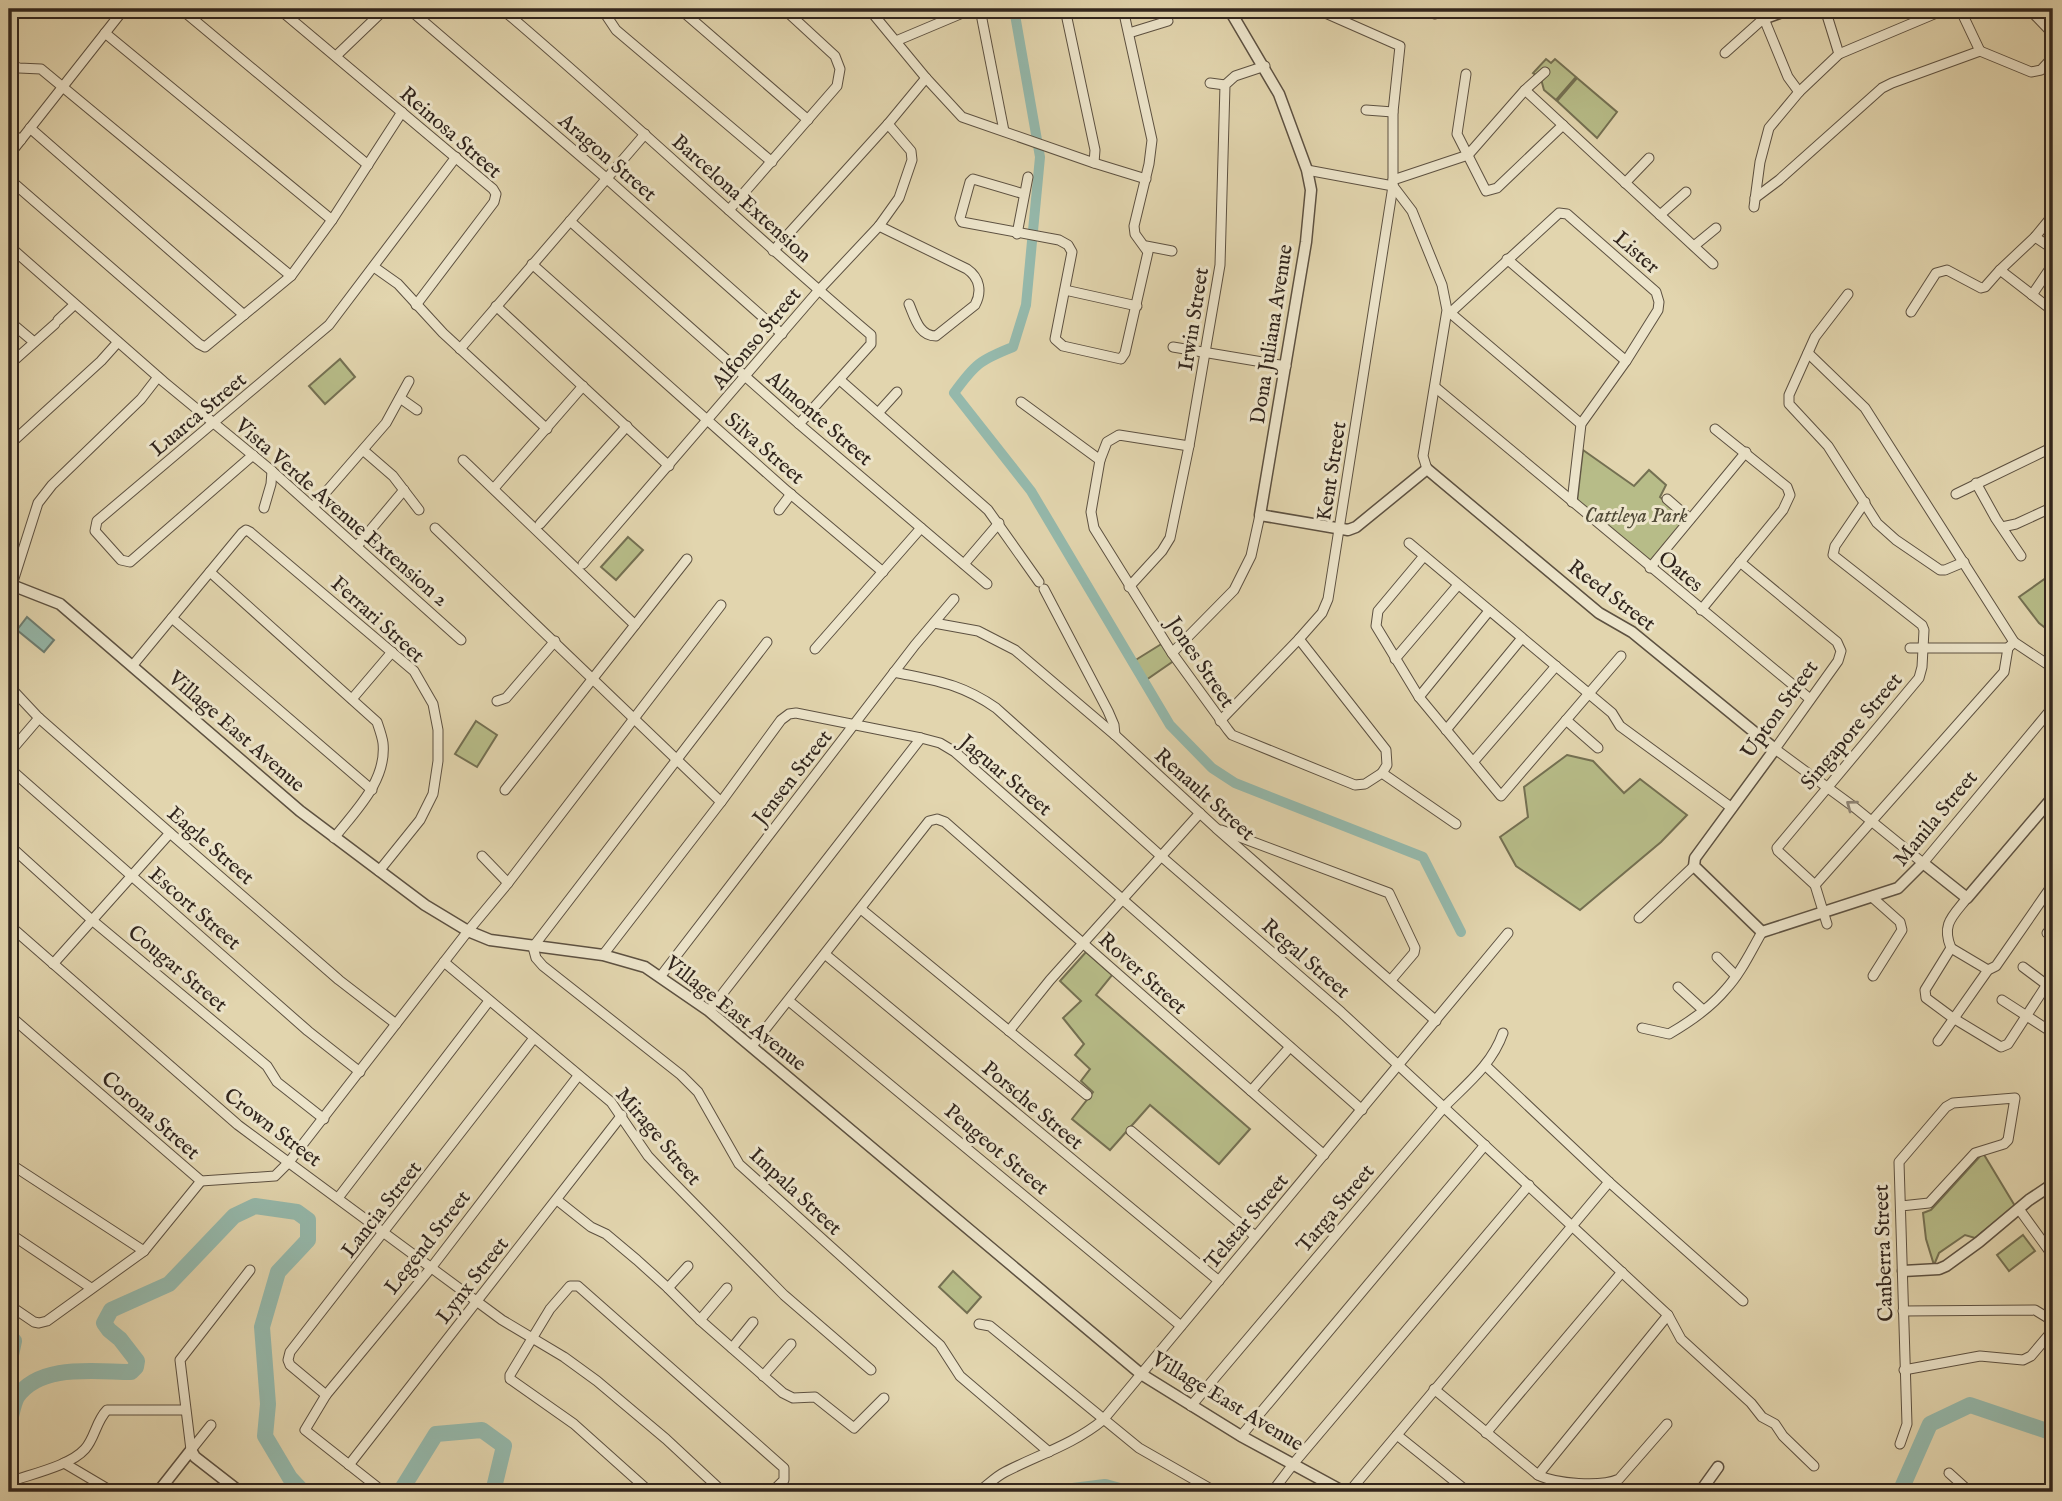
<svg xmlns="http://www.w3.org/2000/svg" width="2062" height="1501" font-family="'IM FELL English',serif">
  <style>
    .green { fill: #b7bc88; stroke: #747052; stroke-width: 2 }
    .water { fill: #95b9ac; stroke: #6d7e73; stroke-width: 2 }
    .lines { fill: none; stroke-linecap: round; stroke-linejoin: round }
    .canal { stroke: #95b9ac; stroke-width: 10 }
    .river { stroke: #95b9ac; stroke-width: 16 }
    .minor-casing { stroke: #5d5141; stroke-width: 11 }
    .tertiary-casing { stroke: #5d5141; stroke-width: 13 }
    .minor { stroke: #ece4ca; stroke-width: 9 }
    .tertiary { stroke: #ece4ca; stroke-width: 10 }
    .oneway { stroke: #8e8474 }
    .labels { text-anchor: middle; stroke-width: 6; stroke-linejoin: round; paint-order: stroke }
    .street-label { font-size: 21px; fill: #31251d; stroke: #ece4ca }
    .park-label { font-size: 21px; font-style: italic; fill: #524b38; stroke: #ece4ca }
  </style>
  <rect width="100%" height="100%" fill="#e2d5ae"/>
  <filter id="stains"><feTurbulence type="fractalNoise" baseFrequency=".00286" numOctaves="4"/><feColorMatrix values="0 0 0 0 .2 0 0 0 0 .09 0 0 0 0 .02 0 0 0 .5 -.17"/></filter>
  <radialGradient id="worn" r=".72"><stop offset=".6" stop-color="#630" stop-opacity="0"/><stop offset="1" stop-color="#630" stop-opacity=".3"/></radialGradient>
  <g class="green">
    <path d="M 1546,59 L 1551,63 L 1555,59 L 1576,77 L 1556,100 L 1544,90 L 1541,79 L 1533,73 Z"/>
    <path d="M 1577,78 L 1617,112 L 1597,138 L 1557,101 Z"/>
    <path d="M 340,359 L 355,377 L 325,404 L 309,386 Z"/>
    <path d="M 1583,450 L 1634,486 L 1649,470 L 1666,485 L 1660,497 L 1686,519 L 1650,564 L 1577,502 Z"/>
    <path d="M 628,537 L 643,550 L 616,580 L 601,567 Z"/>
    <path d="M 2053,573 L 2053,634 L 2039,623 L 2019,597 Z"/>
    <path d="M 1163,643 L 1175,660 L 1146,680 L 1134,661 Z"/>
    <path d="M 476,721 L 497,735 L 477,767 L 455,754 Z"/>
    <path d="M 1567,755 L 1593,761 L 1624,793 L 1640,779 L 1687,815 L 1661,842 L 1580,910 L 1516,866 L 1500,837 L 1528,817 L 1524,787 Z"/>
    <path d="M 1086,952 L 1112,975 L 1096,995 L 1250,1129 L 1219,1164 L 1150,1105 L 1110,1150 L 1072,1119 L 1093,1092 L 1081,1081 L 1090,1069 L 1075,1055 L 1084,1044 L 1063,1018 L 1081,1001 L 1060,981 Z"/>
    <path d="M 1983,1153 L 2015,1206 L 1975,1238 L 1965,1235 L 1939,1253 L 1934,1265 L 1926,1239 L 1923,1213 L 1931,1210 Z"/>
    <path d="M 2023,1235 L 2035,1251 L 2009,1271 L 1997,1255 Z"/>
    <path d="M 953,1271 L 981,1297 L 967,1313 L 939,1287 Z"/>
  </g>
  <path class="water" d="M 27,617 L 54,640 L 44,652 L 17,630 Z"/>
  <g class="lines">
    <path class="canal" d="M 1014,9 L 1040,157 L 1026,305 L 1013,347 C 980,360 975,364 954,393 L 1031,491 L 1170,725 L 1212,768 L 1235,783 L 1423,857 L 1461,932"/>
    <g class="river">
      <path d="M 9,1336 L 14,1341 L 9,1364"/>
      <path d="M 9,1423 C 12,1415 13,1404 17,1397 C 40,1363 96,1372 131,1372 L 136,1367 L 137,1361 L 120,1339 L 109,1330 L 104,1323 L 111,1310 L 169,1284 L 234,1216 L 255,1206 L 297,1212 L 308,1220 L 308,1240 L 278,1272 L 262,1327 L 268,1404 L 265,1436 L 290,1478 L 303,1492"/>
      <path d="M 400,1492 L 436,1434 L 482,1430 L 504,1446 L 493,1492"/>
      <path d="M 1065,1492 L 1105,1487 L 1123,1492"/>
      <path d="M 1900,1492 L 1930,1424 L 1970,1405 L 2053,1433"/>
    </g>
    <g class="minor-casing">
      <g id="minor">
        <path d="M 181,9 L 368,165"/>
        <path d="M 279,9 L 493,189 L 496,194 L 494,202 L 416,305"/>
        <path d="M 409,9 L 606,178 L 782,334"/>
        <path d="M 502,9 C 627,115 746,229 871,335 L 871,344 L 799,424"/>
        <path d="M 602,9 L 616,30 L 772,162"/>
        <path d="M 680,9 L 808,120"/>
        <path d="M 869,9 L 926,78 L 962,117 L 1094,163 L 1146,179"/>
        <path d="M 980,9 L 1004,131"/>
        <path d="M 1065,9 L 1095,150 L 1094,163"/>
        <path d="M 1421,9 L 1435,14 L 1439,9"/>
        <path d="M 1760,9 L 1788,77 L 1799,92"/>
        <path d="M 1825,9 L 1839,54"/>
        <path d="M 1960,9 L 1980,51"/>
        <path d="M 2029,9 L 2053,34"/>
        <path d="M 105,33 L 332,220"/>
        <path d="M 1129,33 L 1168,21"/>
        <path d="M 896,41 L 972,9"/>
        <path d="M 1980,51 L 2031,72 L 2041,70 L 2053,57"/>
        <path d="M 1725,53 L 1763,19"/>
        <path d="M 336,56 L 385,9"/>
        <path d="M 9,64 L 19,68 L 41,69 L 291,276"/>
        <path d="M 1466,74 L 1457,134 L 1486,191 L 1497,188 L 1563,125"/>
        <path d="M 1210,83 L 1225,85"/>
        <path d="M 1525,90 L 1713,264"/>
        <path d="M 1366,110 L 1393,112"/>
        <path d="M 30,128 L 244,315"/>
        <path d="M 9,132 L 21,140"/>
        <path d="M 9,155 L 124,9"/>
        <path d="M 1307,170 L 1393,186"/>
        <path d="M 9,179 L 199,344 L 205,347 L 291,276 L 332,220 L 402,112"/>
        <path d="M 1393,180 L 1468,155 L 1525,90 L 1545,72"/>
        <path d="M 1625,183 L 1649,158"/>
        <path d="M 1393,186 L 1412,211 L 1442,285 L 1447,310 L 1423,456 L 1427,469"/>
        <path d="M 1024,194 L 973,179 L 970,182 L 960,218 L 962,222 L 1059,240 L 1068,245 L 1072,252 L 1055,339 L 1063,346 L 1121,359 L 1125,353 L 1148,252 L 1135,234 L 1134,226 L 1149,164 L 1152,140 L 1123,9"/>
        <path d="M 1755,198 L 1779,180 L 1882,88 L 1892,83 L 1980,51"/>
        <path d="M 1754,207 L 1760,162 L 1769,128 L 1799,92 L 1839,54 L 1946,9"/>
        <path d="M 729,210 L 837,86 L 840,69 L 835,56 L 784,9"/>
        <path d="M 1660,215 L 1686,192"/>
        <path d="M 2053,215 L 2035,237 L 2000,270 L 2053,311"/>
        <path d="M 570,221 L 799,424 L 987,584"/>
        <path d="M 879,226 L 967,269 C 980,278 982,292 975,305 L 936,336 C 919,336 915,318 909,304"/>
        <path d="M 1017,234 L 1028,177"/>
        <path d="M 2035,237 L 2053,249"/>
        <path d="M 9,246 L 164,382 L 272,471 L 461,640"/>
        <path d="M 1146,246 L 1172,251"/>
        <path d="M 1694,246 L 1716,228"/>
        <path d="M 773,251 L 888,124 L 926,78"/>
        <path d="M 1507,259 L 1626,361"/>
        <path d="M 532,264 L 787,491 L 883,572"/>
        <path d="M 374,267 L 398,284 L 443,333 L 547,429"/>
        <path d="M 1065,290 L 1137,306"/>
        <path d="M 1848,294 L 1815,337 L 1789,395 L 1789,404 L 1828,446 L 1877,523 L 1896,540 L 1940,570 L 1945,570 L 1964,562"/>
        <path d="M 2032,295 L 2053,264"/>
        <path d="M 496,306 L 669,466"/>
        <path d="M 1448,311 L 1581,424"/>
        <path d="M 1911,312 L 1936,273 L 1947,270 L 1981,288 L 1985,287 L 2000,270"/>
        <path d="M 1450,313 L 1559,213 L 1567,214 L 1656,292 L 1659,302 L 1658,310 L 1626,361 L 1581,424 L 1572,502"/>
        <path d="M 58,320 L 74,305"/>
        <path d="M 9,321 L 34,342"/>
        <path d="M 1173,347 L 1286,366"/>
        <path d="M 460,349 L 645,134"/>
        <path d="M 1808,353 L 1865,408 L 2014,642 L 2053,668"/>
        <path d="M 9,365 L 55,324"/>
        <path d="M 840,380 L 988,510 L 1039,582"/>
        <path d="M 1435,387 L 1810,699"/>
        <path d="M 400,398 L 417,410"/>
        <path d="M 1021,402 L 1100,460 L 1107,442 L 1119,435 L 1189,446"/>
        <path d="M 878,413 L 897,392"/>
        <path d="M 9,445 L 101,361 L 118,342"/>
        <path d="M 363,450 L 393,476 L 419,510"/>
        <path d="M 253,455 L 130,562 L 121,560 L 95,531 L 97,521 L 329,325 L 456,157"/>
        <path d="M 463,460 L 635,625"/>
        <path d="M 1100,460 L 1091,512 L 1094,528 L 1172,653 L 1228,730 L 1232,735 L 1355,785 L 1365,784 L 1382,773 L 1456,824"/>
        <path d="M 1976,483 L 1996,519 L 2021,556"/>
        <path d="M 496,486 L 583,386"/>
        <path d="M 1956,494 L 2053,447"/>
        <path d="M 1667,499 L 1690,519"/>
        <path d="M 313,507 L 386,423 L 409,381"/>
        <path d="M 264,508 L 271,484 L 272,471"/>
        <path d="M 779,510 L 791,494"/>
        <path d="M 540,524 L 627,426"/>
        <path d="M 2002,527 L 2016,524 L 2053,507"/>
        <path d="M 435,528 L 721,802"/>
        <path d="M 1409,543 L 1612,713 L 1620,726 L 1732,808"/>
        <path d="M 357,546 L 404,490"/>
        <path d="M 1424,556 L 1378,611 L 1376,626 L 1419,697 L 1501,796 L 1621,656"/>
        <path d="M 1740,562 L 1837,642 L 1841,651 L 1838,661 L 1775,749 L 1854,807 L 1923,863 L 2053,707"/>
        <path d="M 583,564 L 819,290 L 879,226 L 899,198 L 912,160 L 911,151 L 888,124"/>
        <path d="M 964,564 L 999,523"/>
        <path d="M 1650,568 L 1746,452"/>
        <path d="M 210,572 L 377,722 C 379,728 382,736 383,743 C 387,781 355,811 334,838"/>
        <path d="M 1129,587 L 1162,551 L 1170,538 L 1189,446 L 1220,265 L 1225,85 L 1235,76 L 1265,66"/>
        <path d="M 1044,589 L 1108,711 L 1114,725 L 1115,735"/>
        <path d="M 9,594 L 38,503 L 52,485 L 141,399 L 158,377"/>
        <path d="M 1701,610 L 1783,510 L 1790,495 L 1787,487 L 1715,429"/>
        <path d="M 172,618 L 372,790"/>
        <path d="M 934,623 L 978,631 L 1015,650 L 1115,735 L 1216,828 L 1436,1021"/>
        <path d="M 1299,639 L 1386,750 L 1387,765 L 1382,773"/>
        <path d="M 767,642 L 533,947 L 536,958 L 543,966 L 681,1075 L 698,1092 L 739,1164 L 940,1345 L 960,1376 L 1049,1452"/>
        <path d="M 1910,648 L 2008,648"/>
        <path d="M 815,649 L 921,528"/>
        <path d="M 1172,653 L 1234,590 L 1251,556 L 1260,515"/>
        <path d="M 1395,659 L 1458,585"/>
        <path d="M 133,665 L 242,533 L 246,530 L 250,532 L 414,671 L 433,704 L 438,730 L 438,761 L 433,794 L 420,820 L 379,871"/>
        <path d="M 894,672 C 936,681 960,683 996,708 L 1162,857 L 1341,1012 L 1668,1315 L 1681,1339 L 1751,1403 L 1762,1417 L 1775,1424 L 1783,1436 L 1814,1466"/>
        <path d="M 9,686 L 39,718 L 170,833 L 339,980 L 396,1024"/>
        <path d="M 1419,697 L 1489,611"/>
        <path d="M 352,699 L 392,652"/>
        <path d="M 497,701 L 506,698 L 555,641"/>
        <path d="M 1566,720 L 1598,748"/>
        <path d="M 1220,721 L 1299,639 L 1322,613 L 1328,599 L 1393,186 L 1393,112 L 1400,46 L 1316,9"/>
        <path d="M 1446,730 L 1522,638"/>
        <path d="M 9,753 L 39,718"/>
        <path d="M 1474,761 L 1556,666"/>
        <path d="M 9,768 L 308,1031 L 360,1072"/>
        <path d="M 505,790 L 687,559"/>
        <path d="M 1221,830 L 1389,893 L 1415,948 L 1414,953 L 1391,980"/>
        <path d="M 9,845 L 93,921 L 267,1066 L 277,1082 L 324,1119"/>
        <path d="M 482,856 L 508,883"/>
        <path d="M 1815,885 L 2004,672 L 2008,648 L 2014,642"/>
        <path d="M 861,909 L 1087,1095"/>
        <path d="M 1639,918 L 1694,866"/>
        <path d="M 1827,924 L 1815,885 L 1778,851 L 1777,848 L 1919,678 L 1922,667 L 1924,630 L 1922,625 L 1833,555 L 1835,546 L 1865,502"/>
        <path d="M 9,925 L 238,1125 L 502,1320 L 564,1357 L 597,1381 L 666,1439 L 723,1492"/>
        <path d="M 2047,933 L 2053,937"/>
        <path d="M 1951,948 L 1925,990 L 1926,998 L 1953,1018 L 2001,1047 L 2008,1044 L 2053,975"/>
        <path d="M 1951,948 C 1941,924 1953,916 1967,898"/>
        <path d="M 1951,948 L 1988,970"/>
        <path d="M 603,955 L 721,802 L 781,720 L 789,714 L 796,713 L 921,738 L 940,743 L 955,752 L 1362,1110"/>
        <path d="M 826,955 L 1219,1281"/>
        <path d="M 1717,957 L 1736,976"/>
        <path d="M 444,962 L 611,1102 L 648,1156 L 666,1175 L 784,1295 L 871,1370"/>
        <path d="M 53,964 L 170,833"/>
        <path d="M 2023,967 L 2047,985"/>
        <path d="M 1873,976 L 1902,930 L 1900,922 L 1873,898"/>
        <path d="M 660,977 L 915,645 L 954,599"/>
        <path d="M 1678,987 L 1702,1009"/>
        <path d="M 2002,1000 L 2053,1033"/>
        <path d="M 789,1001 L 1181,1326"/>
        <path d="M 709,1011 L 921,738"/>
        <path d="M 9,1015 L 201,1181 L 275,1176 L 289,1162 L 468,931 L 508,883 L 721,605"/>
        <path d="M 1642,1028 L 1669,1034 C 1688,1023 1712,1006 1726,989 C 1741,973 1751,951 1762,932"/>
        <path d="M 1009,1031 L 1050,980 L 1200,813"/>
        <path d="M 1938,1041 L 1988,970 L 1996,966 L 2053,884"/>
        <path d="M 752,1046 L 929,821 L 937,819 L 945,822 L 1324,1155"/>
        <path d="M 1486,1066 L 1609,1182 L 1743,1301"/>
        <path d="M 1251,1091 L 1290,1047"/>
        <path d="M 1131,1131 L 1255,1236"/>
        <path d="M 9,1163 L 144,1251"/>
        <path d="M 338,1198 L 489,1001"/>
        <path d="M 557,1200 L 591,1227 L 606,1234 L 637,1260 L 668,1288 L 700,1320 L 783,1393 L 793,1398 L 815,1397 L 854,1428 L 884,1398"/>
        <path d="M 2019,1209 L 2053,1256"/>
        <path d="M 9,1233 L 91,1288"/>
        <path d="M 668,1288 L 688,1266"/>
        <path d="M 9,1305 L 34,1322 L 39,1323 L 47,1321 L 144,1251 L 201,1181"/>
        <path d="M 1903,1311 L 2035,1310 L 2053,1321"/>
        <path d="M 700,1320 L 727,1288"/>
        <path d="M 979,1324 L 990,1326 L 1139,1448 L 1216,1492"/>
        <path d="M 732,1348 L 753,1322"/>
        <path d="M 1904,1370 L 1980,1356 L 2023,1360 L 2031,1356 L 2053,1330"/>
        <path d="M 763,1376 L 791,1344"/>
        <path d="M 1434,1389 L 1538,1475 C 1556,1484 1601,1487 1619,1479 L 1667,1424"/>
        <path d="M 326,1395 L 290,1365 L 288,1360 L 290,1352 L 534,1038"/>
        <path d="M 1191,1406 L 1445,1106 C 1468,1083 1492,1064 1503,1033"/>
        <path d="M 1486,1433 L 1622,1272"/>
        <path d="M 1397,1435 L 1468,1492"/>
        <path d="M 1241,1436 L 1485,1145"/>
        <path d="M 1900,1444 L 1907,1424 L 1899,1162 L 1946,1107 L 1953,1103 L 2015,1098 L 2008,1140 L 2004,1144 L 1975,1153 L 1929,1203 L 1901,1206"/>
        <path d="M 191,1450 L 180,1360 L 250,1270"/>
        <path d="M 191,1450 L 211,1425"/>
        <path d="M 64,1463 L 113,1492"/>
        <path d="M 349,1465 L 622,1115"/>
        <path d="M 1949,1473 L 1970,1492"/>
        <path d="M 1538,1475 L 1668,1315"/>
        <path d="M 9,1482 C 31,1474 70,1466 85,1449 C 95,1438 96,1421 107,1410 L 185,1410"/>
        <path d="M 381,1490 L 305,1430 L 326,1395 L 431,1268 L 578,1076"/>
        <path d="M 650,1492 L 574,1424 L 510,1379 L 510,1375 L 550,1309 L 570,1286 L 578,1286 L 784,1468 L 784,1480 L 772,1492"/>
        <path d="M 978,1492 C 987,1486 995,1477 1005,1472 C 1038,1455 1074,1444 1103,1420 L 1508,933"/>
        <path d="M 1272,1492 L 1294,1463 L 1529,1185"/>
        <path d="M 1349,1492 L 1609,1182"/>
      </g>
    </g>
    <g class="tertiary-casing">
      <g id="tertiary">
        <path d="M 1229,9 L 1279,94 L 1307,170 L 1311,190 L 1306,242 L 1260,515 L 1348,530 L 1356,527 L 1427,469 L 1599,613 L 1632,632 L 1775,749 L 1695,858 L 1694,866 L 1762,932 L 1898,888 L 1923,863 L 1967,898 L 2053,797"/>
        <path d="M 1763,19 L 1790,9"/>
        <path d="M 9,584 L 60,604 L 300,811 L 425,905 L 468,931 L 490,940 L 603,955 L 645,967 L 709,1011 L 1141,1374 L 1241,1436 L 1344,1492"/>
        <path d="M 1903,1271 L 1939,1269 L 1946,1266 L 1979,1242 L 2029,1200 L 2053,1184"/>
        <path d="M 158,1492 L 191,1450 L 195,1457 L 240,1492"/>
        <path d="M 1700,1492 L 1718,1467"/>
      </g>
    </g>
    <use href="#minor" class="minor"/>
    <use href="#tertiary" class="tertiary"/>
  </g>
  <defs><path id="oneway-chevron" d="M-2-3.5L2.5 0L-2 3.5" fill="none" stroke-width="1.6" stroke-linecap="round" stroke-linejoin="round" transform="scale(1.75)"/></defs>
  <use class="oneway" href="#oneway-chevron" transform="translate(1851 805) rotate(-143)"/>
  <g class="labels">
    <g class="street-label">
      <text transform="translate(451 132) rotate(41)" y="7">Reinosa Street</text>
      <text transform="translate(608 157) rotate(41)" y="7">Aragon Street</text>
      <text transform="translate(742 198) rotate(42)" y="7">Barcelona Extension</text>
      <text transform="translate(1637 252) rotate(41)" y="7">Lister</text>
      <text transform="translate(1193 319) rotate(-81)" y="7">Irwin Street</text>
      <text transform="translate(1271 334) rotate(-81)" y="7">Dona Juliana Avenue</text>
      <text transform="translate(756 338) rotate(-50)" y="7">Alfonso Street</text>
      <text transform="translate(198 414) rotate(-40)" y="7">Luarca Street</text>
      <text transform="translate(820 418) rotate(41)" y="7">Almonte Street</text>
      <text transform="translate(765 448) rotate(41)" y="7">Silva Street</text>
      <text transform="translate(1331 471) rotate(-81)" y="7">Kent Street</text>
      <text transform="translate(342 512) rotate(41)" y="7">Vista Verde Avenue Extension 2</text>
      <text transform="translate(1681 571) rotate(40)" y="7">Oates</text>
      <text transform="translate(1612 595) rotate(37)" y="7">Reed Street</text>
      <text transform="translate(378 619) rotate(42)" y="7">Ferrari Street</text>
      <text transform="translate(1201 662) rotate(56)" y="7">Jones Street</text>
      <text transform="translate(1779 709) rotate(-54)" y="7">Upton Street</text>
      <text transform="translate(237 731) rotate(41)" y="7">Village East Avenue</text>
      <text transform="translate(1851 731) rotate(-50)" y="7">Singapore Street</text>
      <text transform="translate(1006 775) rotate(40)" y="7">Jaguar Street</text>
      <text transform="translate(792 777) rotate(-52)" y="7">Jensen Street</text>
      <text transform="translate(1205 794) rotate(42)" y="7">Renault Street</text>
      <text transform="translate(1935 818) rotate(-50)" y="7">Manila Street</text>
      <text transform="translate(211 845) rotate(41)" y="7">Eagle Street</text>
      <text transform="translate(195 908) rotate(41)" y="7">Escort Street</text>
      <text transform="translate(1306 958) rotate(41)" y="7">Regal Street</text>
      <text transform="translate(178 968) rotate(40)" y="7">Cougar Street</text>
      <text transform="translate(1143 973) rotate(42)" y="7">Rover Street</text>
      <text transform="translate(736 1013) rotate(38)" y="7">Village East Avenue</text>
      <text transform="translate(1033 1105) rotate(40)" y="7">Porsche Street</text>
      <text transform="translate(151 1115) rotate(41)" y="7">Corona Street</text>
      <text transform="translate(273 1127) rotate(37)" y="7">Crown Street</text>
      <text transform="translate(659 1136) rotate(50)" y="7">Mirage Street</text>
      <text transform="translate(997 1149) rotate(40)" y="7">Peugeot Street</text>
      <text transform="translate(796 1191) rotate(43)" y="7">Impala Street</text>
      <text transform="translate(1335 1208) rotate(-50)" y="7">Targa Street</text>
      <text transform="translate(381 1209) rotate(-52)" y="7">Lancia Street</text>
      <text transform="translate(1246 1221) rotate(-50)" y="7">Telstar Street</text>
      <text transform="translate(427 1242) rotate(-52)" y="7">Legend Street</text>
      <text transform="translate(1883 1253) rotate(-92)" y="7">Canberra Street</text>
      <text transform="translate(472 1280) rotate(-52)" y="7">Lynx Street</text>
      <text transform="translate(1228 1401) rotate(31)" y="7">Village East Avenue</text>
    </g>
    <g class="park-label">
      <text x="1636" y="522">Cattleya Park</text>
    </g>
  </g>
  <rect width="2062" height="1501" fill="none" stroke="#e2d5ae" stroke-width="35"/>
  <rect x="10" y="10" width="2041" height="1480" fill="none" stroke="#31251d" stroke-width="3.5"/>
  <rect x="18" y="18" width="2027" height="1466" fill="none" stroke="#31251d" stroke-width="2"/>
  <rect width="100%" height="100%" filter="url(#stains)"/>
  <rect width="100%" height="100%" fill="url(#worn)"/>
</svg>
